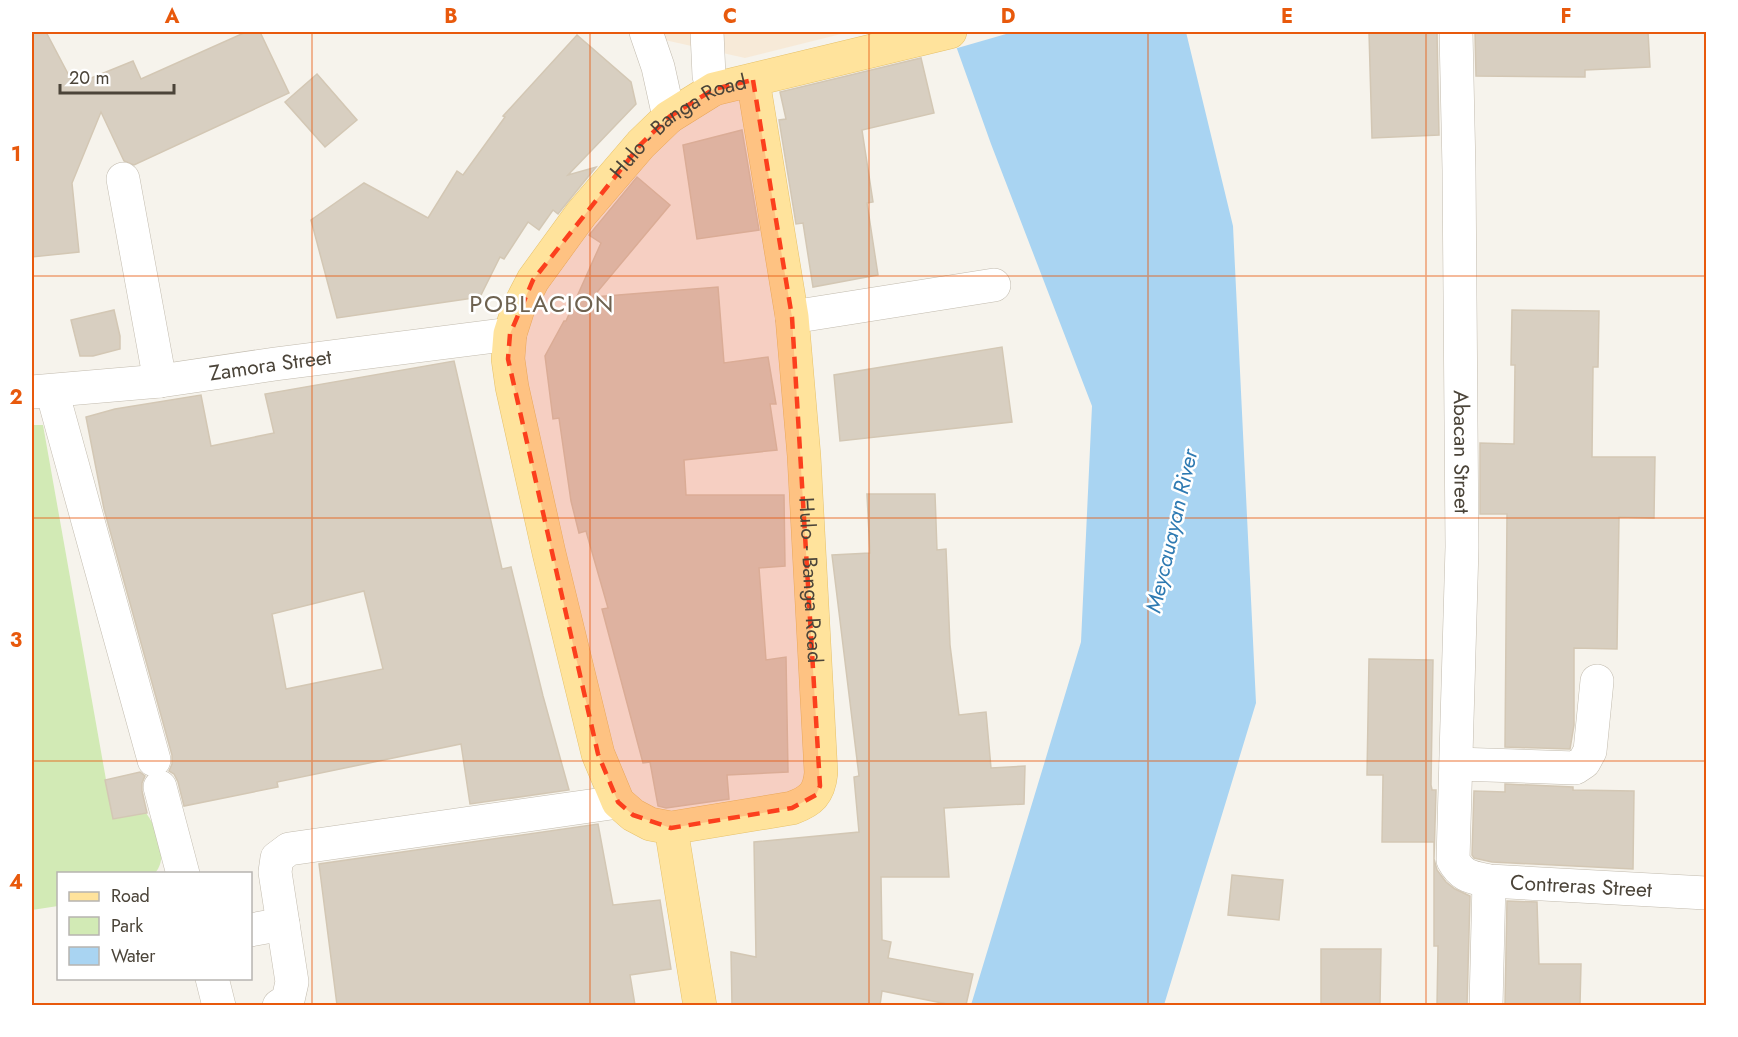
<svg xmlns="http://www.w3.org/2000/svg" width="1738" height="1037" font-family="Jost,sans-serif">
  <style>
    .commercial { fill: #f7ead8 }
    .green { fill: #d2eab5 }
    .water { fill: #a9d4f2 }
    .pier { fill: #f6f3ec }
    .building { fill: #d8cfc1; stroke: #d3c7b4; stroke-width: 1.5; fill-rule: evenodd }
    .lines { fill: none; stroke-linecap: round; stroke-linejoin: round }
    .minor-casing { stroke: #c2bbae; stroke-width: 34 }
    .major-casing { stroke: #e6c16a; stroke-width: 34 }
    .minor { stroke: #fff; stroke-width: 33 }
    .major { stroke: #ffe39c; stroke-width: 33 }
    .marked { fill: #fc3f1d; fill-opacity: 0.2; stroke: #fc3f1d; stroke-width: 4.5; stroke-dasharray: 12 8; stroke-linejoin: round }
    .grid { fill: none; stroke: #e8590c; stroke-width: 1.5; stroke-opacity: 0.55 }
    .labels { text-anchor: middle; stroke-width: 5; stroke-linejoin: round; paint-order: stroke }
    .street-label { font-size: 21px; fill: #4b4439; stroke: #fff }
    .water-label { font-size: 22px; font-style: italic; fill: #2e7ab2; stroke: #fff }
    .quarter-label { font-size: 24px; letter-spacing: 1.5px; fill: #6e6250; stroke: #fff }
    .neatline { fill: none; stroke: #e8590c; stroke-width: 2 }
    .grid-label { font-size: 20px; text-anchor: middle; font-weight: bold; fill: #e8590c }
  </style>
  <rect width="100%" height="100%" fill="#f6f3ec"/>
  <path class="commercial" d="M 629,32 L 849,32 L 745,58 Z"/>
  <path class="green" d="M 32,425 L 43,425 L 113,819 L 146,813 C 158,829 169,857 155,873 L 58,874 L 58,906 L 32,910 Z"/>
  <path class="water" d="M 951,32 L 1186,32 L 1233,226 L 1256,703 L 1164,1005 L 971,1005 L 1081,642 L 1092,406 L 991,144 Z"/>
  <path class="pier" d="M 948,32 L 1013,32 L 954,49 Z"/>
  <g class="building">
    <path d="M 32,32 L 46,32 L 74,85 L 133,61 L 141,79 L 246,32 L 260,32 L 289,93 L 134,165 L 124,161 L 101,112 L 72,183 L 79,252 L 32,257 Z"/>
    <path d="M 1369,32 L 1437,32 L 1439,135 L 1372,138 Z"/>
    <path d="M 1475,32 L 1648,32 L 1650,67 L 1585,70 L 1585,77 L 1476,76 Z"/>
    <path d="M 577,35 L 631,82 L 636,104 L 568,175 L 596,167 L 558,214 L 553,210 L 539,230 L 528,222 L 504,259 L 500,257 L 480,297 L 337,318 L 311,220 L 364,183 L 428,218 L 457,171 L 463,175 L 505,117 L 503,116 Z"/>
    <path d="M 921,58 L 934,113 L 862,130 L 873,202 L 867,203 L 878,275 L 813,287 L 803,223 L 796,224 L 779,120 L 786,119 L 780,92 Z"/>
    <path d="M 317,74 L 357,120 L 325,147 L 285,102 Z"/>
    <path d="M 742,130 L 759,230 L 697,239 L 683,145 Z"/>
    <path d="M 637,177 L 670,205 L 593,297 L 718,287 L 724,363 L 768,357 L 776,404 L 770,404 L 777,450 L 684,460 L 686,495 L 784,495 L 785,566 L 759,568 L 766,660 L 786,657 L 788,772 L 727,775 L 729,799 L 666,808 L 658,806 L 650,762 L 643,763 L 602,609 L 608,608 L 586,531 L 579,533 L 571,501 L 559,418 L 553,419 L 545,356 L 564,321 L 566,321 L 601,243 L 589,235 Z"/>
    <path d="M 114,310 L 120,336 L 120,349 L 93,356 L 80,356 L 71,320 Z"/>
    <path d="M 1512,310 L 1599,311 L 1598,367 L 1593,367 L 1592,457 L 1655,457 L 1654,518 L 1619,517 L 1617,649 L 1574,648 L 1574,725 L 1570,749 L 1505,747 L 1507,514 L 1480,514 L 1480,443 L 1514,444 L 1515,365 L 1511,365 Z"/>
    <path d="M 1002,347 L 1012,422 L 840,441 L 834,375 Z"/>
    <path d="M 454,361 L 502,569 L 511,567 L 543,696 L 569,790 L 470,804 L 461,744 L 277,782 L 278,787 L 184,806 L 178,782 L 174,774 L 169,771 L 172,764 L 172,755 L 104,509 L 86,417 L 115,409 L 201,395 L 211,446 L 274,433 L 265,394 ZM 364,591 L 383,669 L 286,689 L 272,614 Z"/>
    <path d="M 867,494 L 935,494 L 937,550 L 946,549 L 950,645 L 959,715 L 986,712 L 991,768 L 1025,766 L 1024,804 L 944,808 L 949,877 L 881,877 L 882,940 L 891,942 L 888,958 L 973,974 L 966,1005 L 952,1005 L 882,991 L 880,1005 L 732,1005 L 731,952 L 756,957 L 754,842 L 859,832 L 854,777 L 859,776 L 832,555 L 870,553 Z"/>
    <path d="M 1369,659 L 1433,660 L 1431,785 L 1432,790 L 1436,790 L 1434,859 L 1437,870 L 1446,882 L 1455,889 L 1470,896 L 1467,1005 L 1437,1005 L 1438,946 L 1434,946 L 1434,842 L 1382,842 L 1383,775 L 1367,775 Z"/>
    <path d="M 140,772 L 145,776 L 142,783 L 142,791 L 147,813 L 113,819 L 105,780 Z"/>
    <path d="M 1505,784 L 1573,787 L 1573,790 L 1634,791 L 1633,869 L 1492,862 L 1474,858 L 1472,855 L 1474,791 L 1505,792 Z"/>
    <path d="M 598,824 L 613,905 L 660,900 L 671,969 L 630,975 L 635,1005 L 337,1005 L 319,864 Z"/>
    <path d="M 1232,875 L 1283,880 L 1279,920 L 1228,915 Z"/>
    <path d="M 1507,901 L 1537,902 L 1539,964 L 1581,964 L 1580,1005 L 1505,1005 Z"/>
    <path d="M 1321,949 L 1381,949 L 1380,1005 L 1321,1005 Z"/>
  </g>
  <g class="lines">
    <g class="minor-casing">
      <g id="minor">
        <path d="M 646,32 L 658,67 L 669,117"/>
        <path d="M 707,32 L 709,76 L 714,89"/>
        <path id="s1" d="M 1456,32 L 1459,170 L 1462,547 L 1453,860 C 1462,877 1472,877 1489,881 L 1706,893"/>
        <path d="M 123,179 L 160,381"/>
        <path d="M 792,317 L 994,285"/>
        <path d="M 52,391 L 154,760"/>
        <path id="s2" d="M 32,392 L 160,381 L 275,364 L 510,334"/>
        <path d="M 1456,764 L 1575,768 L 1584,762 L 1590,751 L 1597,681"/>
        <path d="M 160,787 L 183,874"/>
        <path d="M 250,930 L 283,924"/>
        <path d="M 212,978 L 219,1006"/>
        <path d="M 279,1006 L 288,1000 L 292,982 L 275,872 L 277,858 L 289,849 L 618,802"/>
        <path d="M 1486,1006 L 1489,881"/>
      </g>
    </g>
    <g class="major-casing">
      <g id="major">
        <path id="s3" d="M 753,80 L 792,317 L 804,456 L 821,773 C 819,794 811,801 792,808 L 671,828 L 650,824 L 633,815 L 618,802 L 598,754 L 549,553 L 512,387 L 508,359 L 510,334 L 518,309 L 533,280 L 581,214 L 641,144 L 669,117 L 714,89 L 950,32"/>
        <path d="M 671,828 L 700,1006"/>
      </g>
    </g>
    <use href="#minor" class="minor"/>
    <use href="#major" class="major"/>
  </g>
  <path class="marked" d="M 753,80 L 792,317 L 820,786 L 816,795 L 792,808 L 671,828 L 633,815 L 618,802 L 598,754 L 508,359 L 510,334 L 533,280 L 641,144 L 669,117 L 714,89 Z"/>
  <path class="grid" d="M 312,32 L 312,1006M 590,32 L 590,1006M 869,32 L 869,1006M 1148,32 L 1148,1006M 1426,32 L 1426,1006M 32,276 L 1706,276M 32,518 L 1706,518M 32,761 L 1706,761"/>
  <g class="labels">
    <g class="street-label">
      <text dy="7" stroke="none"><textPath href="#s3" startOffset="1686">Hulo - Banga Road</textPath></text>
      <text dy="7" stroke="none"><textPath href="#s2" startOffset="240">Zamora Street</textPath></text>
      <text dy="7" stroke="none"><textPath href="#s1" startOffset="420">Abacan Street</textPath></text>
      <text dy="7" stroke="none"><textPath href="#s3" startOffset="504">Hulo - Banga Road</textPath></text>
      <text dy="7" stroke="none"><textPath href="#s1" startOffset="964">Contreras Street</textPath></text>
    </g>
    <g class="water-label">
      <text transform="translate(1171 531) rotate(-77)" y="8">Meycauayan River</text>
    </g>
    <g class="quarter-label">
      <text x="542" y="312">POBLACION</text>
    </g>
  </g>
  <rect width="1738" height="1037" fill="none" stroke="#ffffff" stroke-width="66"/>
  <rect x="57" y="872" width="195" height="108" fill="#ffffff" stroke="#b7b4b0" stroke-width="1.5"/>
  <rect x="69" y="892" width="30" height="9" fill="#ffe39c" stroke="#b7b4b0" stroke-width="1.5"/>
  <text x="111" y="902" font-size="18" fill="#4b4439">Road</text>
  <rect x="69" y="917" width="30" height="18" fill="#d2eab5" stroke="#b7b4b0" stroke-width="1.5"/>
  <text x="111" y="932" font-size="18" fill="#4b4439">Park</text>
  <rect x="69" y="947" width="30" height="18" fill="#a9d4f2" stroke="#b7b4b0" stroke-width="1.5"/>
  <text x="111" y="962" font-size="18" fill="#4b4439">Water</text>
  <path d="M60 84v9h114v-9" fill="none" stroke="#4b4439" stroke-width="3"/>
  <text x="69" y="84" font-size="18" fill="#4b4439" stroke="#ffffff" stroke-width="4.5" paint-order="stroke">20 m</text>
  <rect x="33" y="33" width="1672" height="971" class="neatline"/>
  <g class="grid-label">
    <text x="172" y="23">A</text>
    <text x="451" y="23">B</text>
    <text x="730" y="23">C</text>
    <text x="1008" y="23">D</text>
    <text x="1287" y="23">E</text>
    <text x="1566" y="23">F</text>
    <text x="16" y="161">1</text>
    <text x="16" y="404">2</text>
    <text x="16" y="647">3</text>
    <text x="16" y="889">4</text>
  </g>
</svg>
